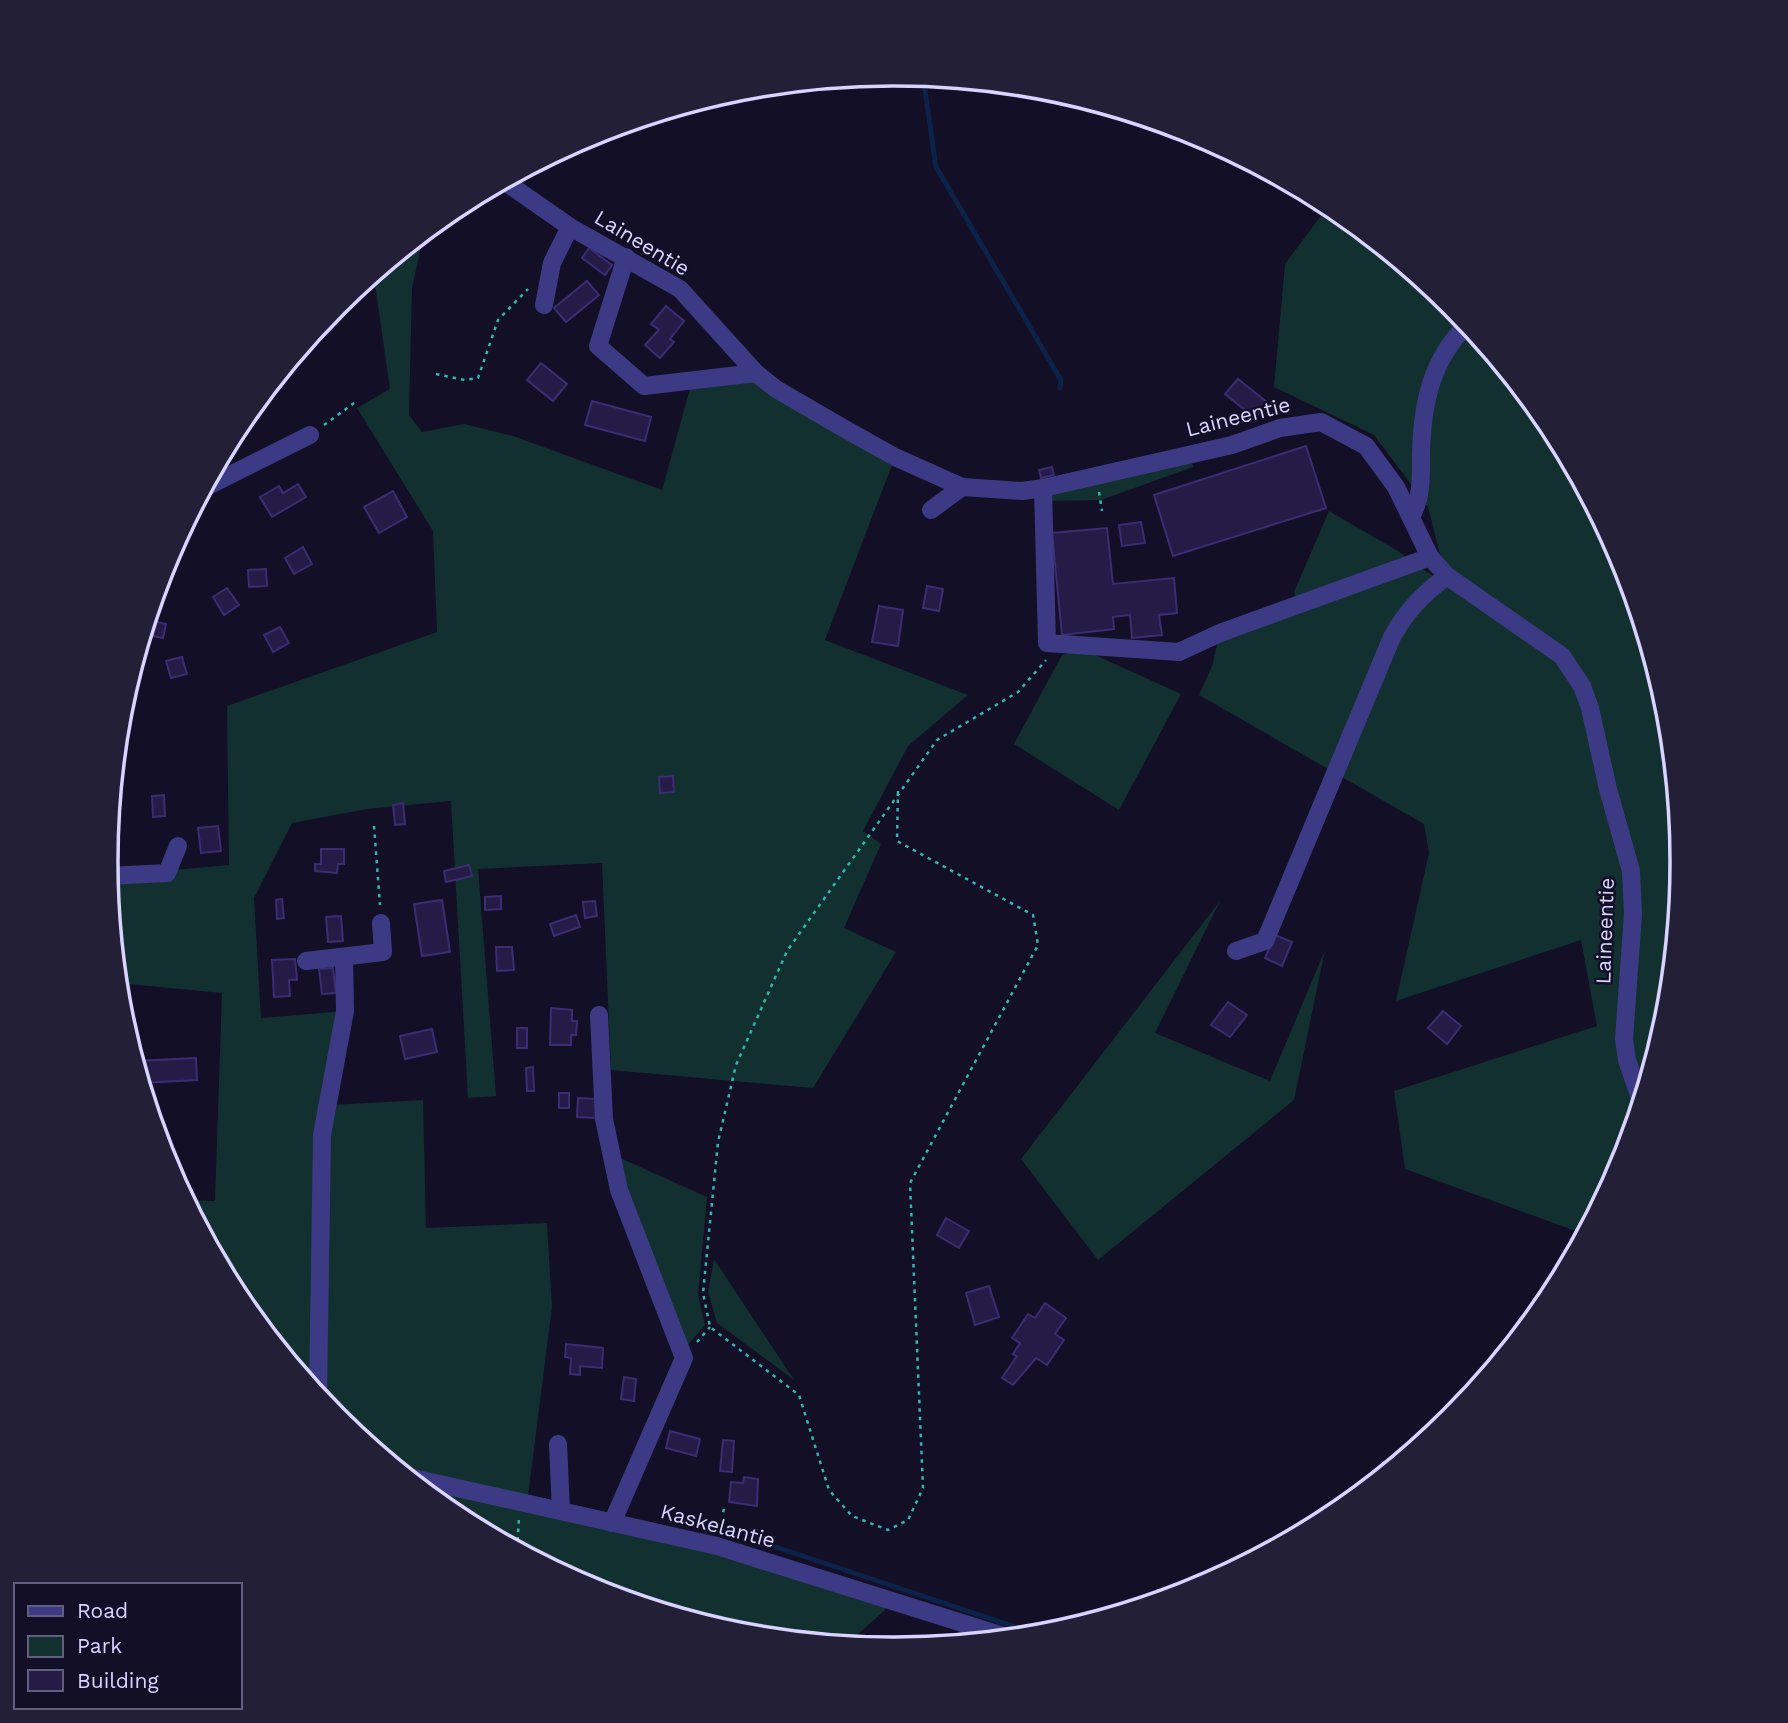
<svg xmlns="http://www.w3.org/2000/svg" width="1788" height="1723" font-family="'Work Sans',sans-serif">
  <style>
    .green { fill: #12302f }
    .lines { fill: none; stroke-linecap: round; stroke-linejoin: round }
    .stream { stroke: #0c2248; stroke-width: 5 }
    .building { fill: #241b47; stroke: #3b2d73; stroke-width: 2 }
    .path { stroke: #2fb8b0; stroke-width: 2.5; stroke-dasharray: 3.5 5; stroke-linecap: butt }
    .minor { stroke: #3d3a85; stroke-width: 18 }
    .labels { text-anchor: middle; stroke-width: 5; stroke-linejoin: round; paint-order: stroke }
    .street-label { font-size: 21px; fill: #d9d4ff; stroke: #130f26 }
    .rim { fill: none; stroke: #d9d4ff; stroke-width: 3.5 }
  </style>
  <rect width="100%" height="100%" fill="#130f26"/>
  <g class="green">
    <path d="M 1329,205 L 1451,305 L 1549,424 L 1622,560 L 1667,708 L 1682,862 L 1667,1016 L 1622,1163 L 1584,1234 L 1405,1169 L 1394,1091 L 1597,1026 L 1581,940 L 1396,1001 L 1429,853 L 1424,824 L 1199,695 L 1212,666 L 1219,637 L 1300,612 L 1294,592 L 1329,511 L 1398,551 L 1448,587 L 1428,507 L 1374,435 L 1274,387 L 1285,264 Z"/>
    <path d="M 424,233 L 412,288 L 409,415 L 422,432 L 464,424 L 513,436 L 662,490 L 690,389 L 756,373 L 895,457 L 825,640 L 968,695 L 908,746 L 863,831 L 881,844 L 844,928 L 896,952 L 813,1088 L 611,1070 L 602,863 L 478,869 L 496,1096 L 468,1098 L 451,801 L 367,809 L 292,823 L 254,898 L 261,1018 L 345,1011 L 330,1105 L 423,1100 L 426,1228 L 547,1223 L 552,1307 L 528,1496 L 400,1471 L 337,1418 L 239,1299 L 186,1200 L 215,1201 L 222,993 L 118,983 L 107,876 L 229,865 L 227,706 L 437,632 L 433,531 L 357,408 L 390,389 L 375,284 L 358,287 Z"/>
    <path d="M 1189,453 L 1193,467 L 1101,500 L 1044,501 L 1043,488 Z"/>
    <path d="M 1082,649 L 1181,694 L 1119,810 L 1014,744 L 1062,655 Z"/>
    <path d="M 1220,901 L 1155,1033 L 1270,1081 L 1325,950 L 1294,1100 L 1098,1260 L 1021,1159 Z"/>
    <path d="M 618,1157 L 707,1197 L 698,1295 L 705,1325 L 687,1346 L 624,1190 Z"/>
    <path d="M 714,1259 L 794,1380 L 717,1323 L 708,1292 Z"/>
    <path d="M 408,1477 L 717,1546 L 889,1602 L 884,1611 L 849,1642 L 849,1645 L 740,1634 L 592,1589 L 456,1516 Z"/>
  </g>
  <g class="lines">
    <g class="stream">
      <path d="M 923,76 L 936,167 L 1061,380 L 1060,388"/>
      <path d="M 764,1543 L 1039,1635"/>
    </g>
  </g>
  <g class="building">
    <path d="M 589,248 L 612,265 L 605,275 L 582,258 Z"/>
    <path d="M 587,281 L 599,295 L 566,322 L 554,308 Z"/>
    <path d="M 666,306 L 684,321 L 670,339 L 674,342 L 660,358 L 645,345 L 659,330 L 651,324 Z"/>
    <path d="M 541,363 L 567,384 L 553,401 L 527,380 Z"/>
    <path d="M 1238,379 L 1268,403 L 1255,418 L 1225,394 Z"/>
    <path d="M 592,401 L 651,417 L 645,441 L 585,425 Z"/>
    <path d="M 1306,446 L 1326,508 L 1173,556 L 1154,495 Z"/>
    <path d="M 1052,467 L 1054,475 L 1041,478 L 1039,470 Z"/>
    <path d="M 298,484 L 306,497 L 272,517 L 260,497 L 279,486 L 283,493 Z"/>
    <path d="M 393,491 L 407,517 L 379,533 L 364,507 Z"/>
    <path d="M 1141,522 L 1145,543 L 1122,546 L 1119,525 Z"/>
    <path d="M 1107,528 L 1113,584 L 1174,578 L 1177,613 L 1159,615 L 1162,635 L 1132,638 L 1130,615 L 1113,617 L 1114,629 L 1062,635 L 1052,533 Z"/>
    <path d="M 303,547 L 312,564 L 294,574 L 285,558 Z"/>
    <path d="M 266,569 L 267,586 L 249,587 L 248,570 Z"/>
    <path d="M 927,586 L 943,589 L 939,611 L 923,608 Z"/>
    <path d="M 227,588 L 239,605 L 224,615 L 213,597 Z"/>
    <path d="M 879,606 L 903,610 L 898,646 L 872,642 Z"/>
    <path d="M 148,620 L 166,624 L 163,638 L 147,635 L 144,651 L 139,650 Z"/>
    <path d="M 280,627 L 289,643 L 273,652 L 264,635 Z"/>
    <path d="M 182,657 L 187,674 L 171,678 L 166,661 Z"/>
    <path d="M 673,776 L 674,792 L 660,793 L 659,777 Z"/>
    <path d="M 164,795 L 165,816 L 153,817 L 152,796 Z"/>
    <path d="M 403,803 L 405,824 L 395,825 L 393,805 Z"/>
    <path d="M 218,826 L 221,851 L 201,853 L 198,828 Z"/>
    <path d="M 321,849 L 344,849 L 344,864 L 338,864 L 337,873 L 315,871 L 315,864 L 321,864 Z"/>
    <path d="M 469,865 L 472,876 L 446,882 L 444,871 Z"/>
    <path d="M 501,896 L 501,909 L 485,910 L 485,897 Z"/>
    <path d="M 282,899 L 284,918 L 277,919 L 276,900 Z"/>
    <path d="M 442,900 L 450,952 L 422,956 L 414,904 Z"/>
    <path d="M 595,901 L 597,916 L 585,918 L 583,902 Z"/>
    <path d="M 576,915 L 580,927 L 554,936 L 550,924 Z"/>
    <path d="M 341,916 L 343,941 L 328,942 L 326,917 Z"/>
    <path d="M 1275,935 L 1292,942 L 1282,966 L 1265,958 Z"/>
    <path d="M 496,947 L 512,947 L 514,970 L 497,971 Z"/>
    <path d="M 295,959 L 297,980 L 289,980 L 290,996 L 274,997 L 272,960 Z"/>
    <path d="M 333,968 L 336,993 L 322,994 L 319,969 Z"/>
    <path d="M 1228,1002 L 1247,1015 L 1230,1037 L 1211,1025 Z"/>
    <path d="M 551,1008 L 572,1010 L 572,1021 L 577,1021 L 576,1035 L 571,1035 L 571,1045 L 550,1045 Z"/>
    <path d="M 1443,1011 L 1461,1026 L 1447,1044 L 1428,1028 Z"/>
    <rect x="517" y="1028" width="10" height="20"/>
    <path d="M 432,1029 L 437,1052 L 405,1059 L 400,1036 Z"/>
    <path d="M 196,1058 L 197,1080 L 142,1083 L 135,1061 Z"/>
    <path d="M 533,1067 L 534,1091 L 527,1091 L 526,1068 Z"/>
    <rect x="559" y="1093" width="10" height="15"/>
    <path d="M 578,1098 L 597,1099 L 597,1118 L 577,1117 Z"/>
    <path d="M 946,1218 L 969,1231 L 959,1248 L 937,1235 Z"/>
    <path d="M 989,1286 L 999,1317 L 975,1325 L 966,1293 Z"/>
    <path d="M 1045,1303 L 1066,1318 L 1055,1334 L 1064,1340 L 1047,1365 L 1036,1358 L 1013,1385 L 1002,1378 L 1017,1356 L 1013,1354 L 1020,1343 L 1012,1338 L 1028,1314 L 1035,1318 Z"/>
    <path d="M 566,1344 L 603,1348 L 602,1368 L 580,1366 L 580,1375 L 570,1374 L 571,1358 L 565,1357 Z"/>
    <path d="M 624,1377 L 636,1379 L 634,1401 L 621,1399 Z"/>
    <path d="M 670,1431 L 700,1439 L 696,1456 L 666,1448 Z"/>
    <path d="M 723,1440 L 734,1441 L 732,1472 L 720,1471 Z"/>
    <path d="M 744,1477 L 758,1479 L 757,1506 L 729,1502 L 731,1482 L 743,1483 Z"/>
  </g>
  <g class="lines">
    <g class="path">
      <path d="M 436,374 L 465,380 L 478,378 L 498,320 L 528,289"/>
      <path d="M 324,425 L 354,403"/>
      <path d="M 1099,492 L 1102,511"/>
      <path d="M 898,791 L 897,841 L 1033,915 L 1038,945 L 910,1183 L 923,1488 L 908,1520 L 888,1530 L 852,1516 L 829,1490 L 799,1395 L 710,1327 L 703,1293 L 718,1142 L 736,1065 L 787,951 L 937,740 L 1018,692 L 1046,660"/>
      <path d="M 374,826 L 380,905"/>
      <path d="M 697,1342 L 710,1327"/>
      <path d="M 720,1529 L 724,1508"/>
      <path d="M 517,1549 L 519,1518"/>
    </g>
    <g class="minor">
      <path d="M 504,181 L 570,227 L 680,289 L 756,373 L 776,389 L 845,429 L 895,457 L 962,487 L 1022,491 L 1043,488 L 1232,445 L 1280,428 L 1321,422 L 1366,446 L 1396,487 L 1430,557 L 1447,576 L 1562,656 L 1582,686 L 1590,708 L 1608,789 L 1631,871 L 1633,914 L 1624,1039 L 1627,1060 L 1641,1101"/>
      <path d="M 626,257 L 598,346 L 644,386 L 756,373"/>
      <path d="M 544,305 L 552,263 L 570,227"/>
      <path d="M 204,488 L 310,435"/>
      <path d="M 1043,488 L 1047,643 L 1179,652 L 1220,633 L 1430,557"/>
      <path d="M 931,510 L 962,487"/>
      <path d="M 1411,517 C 1422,498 1421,476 1421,454 C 1422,405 1431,359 1468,324"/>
      <path d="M 107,876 L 167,873 L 178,846"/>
      <path d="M 1236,951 L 1265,941 L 1392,637 C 1407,610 1423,594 1447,576"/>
      <path d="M 306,961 L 383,952 L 381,923"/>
      <path d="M 599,1015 L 604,1119 L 619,1190 L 684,1358 L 612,1523"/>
      <path d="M 318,1396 L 322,1135 L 345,1011 L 344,957"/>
      <path d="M 558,1444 L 561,1511"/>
      <path d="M 408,1477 L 717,1546 L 1010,1638"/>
    </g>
  </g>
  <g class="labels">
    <g class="street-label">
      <text transform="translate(642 243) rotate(31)" y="7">Laineentie</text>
      <text transform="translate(1238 417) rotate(-14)" y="7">Laineentie</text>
      <text transform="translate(1605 931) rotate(-88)" y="7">Laineentie</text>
      <text transform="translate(718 1526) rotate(15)" y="7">Kaskelantie</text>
    </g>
  </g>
  <path d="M0 0H1788V1723H0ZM893 86H895A775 775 0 0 1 1670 861V862A775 775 0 0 1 895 1637H893A775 775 0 0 1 118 862V861A775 775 0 0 1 893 86Z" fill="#231f37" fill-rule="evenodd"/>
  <path class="rim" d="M893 86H895A775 775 0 0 1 1670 861V862A775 775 0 0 1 895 1637H893A775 775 0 0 1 118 862V861A775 775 0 0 1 893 86Z"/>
  <rect x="14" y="1583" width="228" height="126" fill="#130f26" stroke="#625e7d" stroke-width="2"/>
  <rect x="28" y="1606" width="35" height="10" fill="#3d3a85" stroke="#625e7d" stroke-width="2"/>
  <text x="77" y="1618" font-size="21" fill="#d9d4ff">Road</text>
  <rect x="28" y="1636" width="35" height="21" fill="#12302f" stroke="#625e7d" stroke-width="2"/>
  <text x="77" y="1653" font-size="21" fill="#d9d4ff">Park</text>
  <rect x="28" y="1670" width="35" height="21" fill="#241b47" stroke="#625e7d" stroke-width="2"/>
  <text x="77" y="1688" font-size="21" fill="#d9d4ff">Building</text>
</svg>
